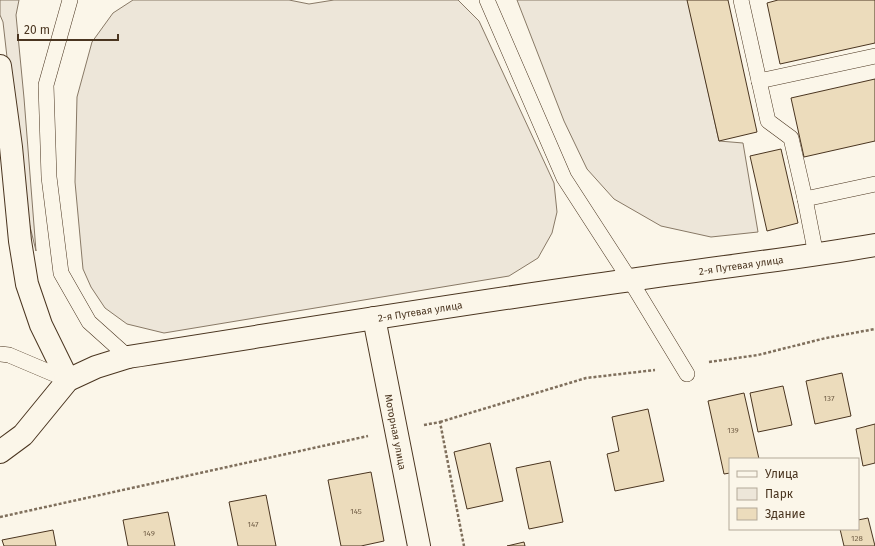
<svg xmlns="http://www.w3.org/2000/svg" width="875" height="546" font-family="'Fira Sans',sans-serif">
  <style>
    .green { fill: #ede6d9; stroke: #887966 }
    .building { fill: #ecdcbc; stroke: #4a3520 }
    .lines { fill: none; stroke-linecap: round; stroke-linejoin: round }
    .lane-casing { stroke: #4a3520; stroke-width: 16 }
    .street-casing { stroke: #4a3520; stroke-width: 24 }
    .secondary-casing { stroke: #4a3520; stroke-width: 24 }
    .path { stroke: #7f6f5c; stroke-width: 2.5; stroke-dasharray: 3 2; stroke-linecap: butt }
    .lane { stroke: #fbf6e9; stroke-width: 15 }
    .street { stroke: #fbf6e9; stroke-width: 22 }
    .secondary { stroke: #fbf6e9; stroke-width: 22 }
    .labels { text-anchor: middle; stroke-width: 3; stroke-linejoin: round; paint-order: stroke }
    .number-label { font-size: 8px; fill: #725f47 }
    .street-label { font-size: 10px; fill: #4a3520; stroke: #fbf6e9 }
  </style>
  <rect width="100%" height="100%" fill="#fbf6e9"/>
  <g class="green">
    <path d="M 0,0 L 19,0 L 16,15 L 24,98 L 36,251 L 23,198 L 3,22 L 0,15 Z"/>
    <path d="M 133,0 L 289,0 L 309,4 L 334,0 L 458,0 L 479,21 L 554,183 L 557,212 L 552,233 L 538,258 L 509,276 L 164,333 L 127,324 L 105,308 L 91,287 L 83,269 L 75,182 L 77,97 L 92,42 L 113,13 Z"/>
    <path d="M 517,0 L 688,0 L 719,141 L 743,143 L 758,232 L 711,237 L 661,226 L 614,199 L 587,169 L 564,121 Z"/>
  </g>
  <g class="building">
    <path d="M 687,0 L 728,0 L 757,132 L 719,141 Z"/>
    <path d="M 778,0 L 875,0 L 875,43 L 780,64 L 767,3 Z"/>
    <path d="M 875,79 L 875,141 L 804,157 L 791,98 Z"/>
    <path d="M 781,149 L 798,223 L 767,231 L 750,156 Z"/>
    <path d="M 842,373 L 851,416 L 815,424 L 806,381 Z"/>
    <path d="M 783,386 L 792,425 L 758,432 L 750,393 Z"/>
    <path d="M 744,393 L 759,459 L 730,459 L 730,473 L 724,474 L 708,401 Z"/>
    <path d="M 648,409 L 664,481 L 615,491 L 607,454 L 619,451 L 612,417 Z"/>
    <path d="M 875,424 L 875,463 L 863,466 L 856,429 Z"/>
    <path d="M 490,443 L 503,501 L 467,509 L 454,452 Z"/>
    <path d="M 550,461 L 563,522 L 529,529 L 516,468 Z"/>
    <path d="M 371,472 L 384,541 L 361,546 L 341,546 L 328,480 Z"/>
    <path d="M 266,495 L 276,546 L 238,546 L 229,502 Z"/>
    <path d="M 168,512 L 175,546 L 128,546 L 123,520 Z"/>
    <path d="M 868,518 L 875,546 L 844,546 L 840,529 L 858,529 L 858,520 Z"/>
    <path d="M 53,530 L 56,546 L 4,546 L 2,540 Z"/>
    <path d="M 524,542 L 525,546 L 507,546 Z"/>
  </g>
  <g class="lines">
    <g class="lane-casing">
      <g id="lane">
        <path d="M 70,0 L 46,85 L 49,177 L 61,273 L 89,322 L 128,357"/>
        <path d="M 487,0 L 564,178 L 630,280 L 687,374"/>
        <path d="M 741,0 L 768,121 L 791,138 L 805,199 L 816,255"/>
        <path d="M 759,81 L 875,56"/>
        <path d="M 805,199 L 875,184"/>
        <path d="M 0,354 L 9,355 L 68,380"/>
      </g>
    </g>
    <g class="street-casing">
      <g id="street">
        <path d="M 0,66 L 11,147 L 20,241 L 27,284 L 41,325 L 68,380"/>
        <path d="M 374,318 L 419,546"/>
        <path d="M 0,452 L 23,435 L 68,380 L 96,367 L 128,357"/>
      </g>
    </g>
    <g class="secondary-casing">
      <path id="secondary" d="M 128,357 C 295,331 463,303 631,280 C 712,268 794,259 875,245"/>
    </g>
    <g class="path">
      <path d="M 709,362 L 758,355 L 826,338 L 875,329"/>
      <path d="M 440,422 L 586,378 L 655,370"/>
      <path d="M 424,425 L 440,422 L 464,546"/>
      <path d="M 0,517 L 368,436"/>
    </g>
    <use href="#lane" class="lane"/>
    <use href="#street" class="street"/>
    <use href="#secondary" class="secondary"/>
  </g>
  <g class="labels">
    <g class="number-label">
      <text x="829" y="401">137</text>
      <text x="733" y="433">139</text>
      <text x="356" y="514">145</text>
      <text x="253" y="527">147</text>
      <text x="149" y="536">149</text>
      <text x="857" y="541">128</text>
    </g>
    <g class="street-label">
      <text transform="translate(741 265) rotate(-8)" y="4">2-я Путевая улица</text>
      <text transform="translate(420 311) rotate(-9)" y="4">2-я Путевая улица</text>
      <text transform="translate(396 432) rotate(79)" y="4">Моторная улица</text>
    </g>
  </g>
  <rect x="729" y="458" width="130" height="72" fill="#fbf6e9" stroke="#b4a999"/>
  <rect x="737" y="471" width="20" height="6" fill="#fbf6e9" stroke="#b4a999"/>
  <text x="765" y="478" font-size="12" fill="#4a3520">Улица</text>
  <rect x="737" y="488" width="20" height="12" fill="#ede6d9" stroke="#b4a999"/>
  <text x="765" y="498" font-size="12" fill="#4a3520">Парк</text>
  <rect x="737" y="508" width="20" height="12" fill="#ecdcbc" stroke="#b4a999"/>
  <text x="765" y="518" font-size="12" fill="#4a3520">Здание</text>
  <path d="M18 34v6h100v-6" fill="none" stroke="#4a3520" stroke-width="2"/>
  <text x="24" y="34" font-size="12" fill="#4a3520" stroke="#fbf6e9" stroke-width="3" paint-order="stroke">20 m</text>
</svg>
